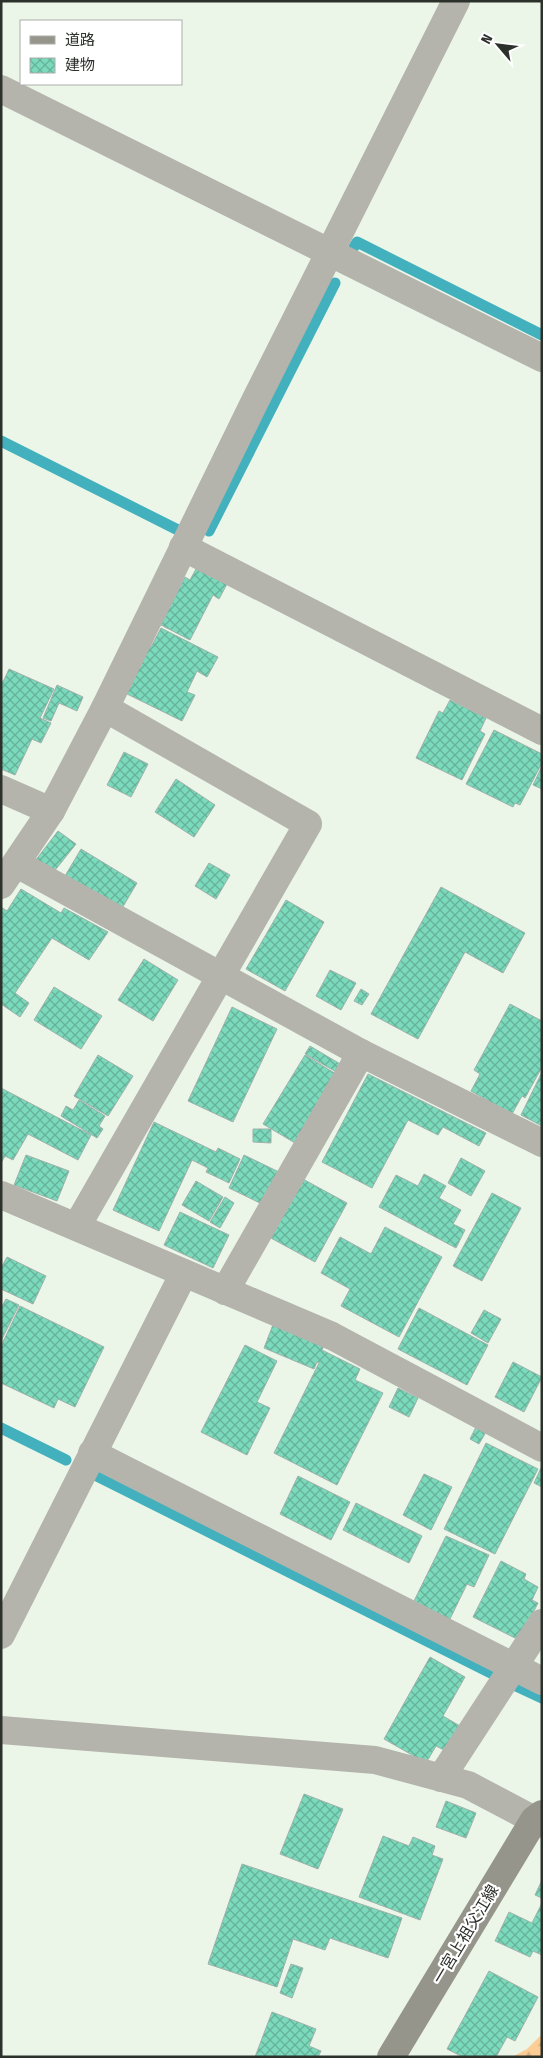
<svg xmlns="http://www.w3.org/2000/svg" width="543" height="2058" font-family="'Fira Sans Condensed','Noto Sans JP',sans-serif">
  <style>
    .forest { fill: url(#forest-firs) }
    .lines { fill: none; stroke-linecap: round; stroke-linejoin: round }
    .stream { stroke: #42b1bd; stroke-width: 11 }
    .building { fill: url(#building-cross-hatch); stroke: #a0b1ab }
    .street { stroke: #b4b4ad; stroke-width: 28 }
    .secondary { stroke: #96958b; stroke-width: 28 }
    .labels { text-anchor: middle; stroke-width: 4.5; stroke-linejoin: round; paint-order: stroke }
    .street-label { font-size: 16px; fill: #2d312c; stroke: #fff }
  </style>
  <defs>
    <pattern id="forest-firs" width="22" height="20" patternUnits="userSpaceOnUse" patternTransform="scale(1.25)"><rect width="22" height="20" fill="#fccd94"/><path d="M5 1l3.5 6h-7zM16 11l3.5 6h-7z" fill="#d8b080"/></pattern>
    <pattern id="building-cross-hatch" width="8" height="8" patternUnits="userSpaceOnUse" patternTransform="scale(1.25)"><rect width="8" height="8" fill="#7bd9bc"/><path d="M0 0l8 8M0 8l8-8" fill="none" stroke="#65b199"/></pattern>
  </defs>
  <rect width="100%" height="100%" fill="#ebf6e8"/>
  <path class="forest" d="M 542,2034 L 542,2057 L 512,2057 L 527,2049 Z"/>
  <g class="lines">
    <g class="stream">
      <path d="M 354,247 L 357,242 L 542,335"/>
      <path d="M 1,441 L 176,529"/>
      <path d="M 209,531 L 335,283"/>
      <path d="M 1,1428 L 66,1460"/>
      <path d="M 95,1475 L 493,1674"/>
      <path d="M 514,1685 L 542,1698"/>
    </g>
  </g>
  <g class="building">
    <path d="M 196,569 L 227,584 L 219,599 L 213,595 L 190,640 L 161,625 L 185,577 L 190,580 Z"/>
    <path d="M 161,628 L 218,657 L 207,677 L 197,671 L 187,692 L 195,695 L 182,721 L 125,693 L 148,646 L 151,647 Z"/>
    <path d="M 9,669 L 54,689 L 40,718 L 51,723 L 41,743 L 32,739 L 15,775 L 1,769 L 1,681 L 3,682 Z"/>
    <path d="M 57,685 L 83,697 L 77,711 L 59,703 L 51,721 L 43,718 Z"/>
    <path d="M 450,700 L 486,718 L 480,731 L 485,734 L 462,780 L 416,758 L 439,711 L 443,713 Z"/>
    <path d="M 494,730 L 542,754 L 542,763 L 520,805 L 515,803 L 513,807 L 466,784 Z"/>
    <path d="M 124,752 L 148,764 L 131,797 L 107,785 Z"/>
    <path d="M 542,766 L 542,789 L 533,785 Z"/>
    <path d="M 176,779 L 215,805 L 194,837 L 155,812 Z"/>
    <path d="M 58,831 L 76,844 L 52,874 L 35,861 Z"/>
    <path d="M 81,849 L 137,883 L 121,910 L 65,876 Z"/>
    <path d="M 209,863 L 230,875 L 216,899 L 195,886 Z"/>
    <path d="M 441,887 L 525,933 L 503,973 L 465,952 L 418,1039 L 371,1014 Z"/>
    <path d="M 21,889 L 61,913 L 64,908 L 108,932 L 89,960 L 52,938 L 15,993 L 29,1003 L 20,1017 L 1,1004 L 1,907 L 7,911 Z"/>
    <path d="M 286,900 L 324,922 L 285,991 L 246,969 Z"/>
    <path d="M 144,959 L 178,980 L 153,1021 L 118,1000 Z"/>
    <path d="M 330,970 L 356,983 L 341,1010 L 316,996 Z"/>
    <path d="M 54,987 L 102,1016 L 81,1049 L 34,1020 Z"/>
    <path d="M 361,989 L 369,994 L 362,1005 L 354,1001 Z"/>
    <path d="M 510,1004 L 542,1021 L 542,1067 L 525,1098 L 522,1096 L 512,1114 L 471,1091 L 480,1074 L 474,1070 Z"/>
    <path d="M 232,1007 L 277,1029 L 233,1122 L 188,1101 Z"/>
    <path d="M 310,1046 L 342,1065 L 338,1073 L 305,1054 Z"/>
    <path d="M 98,1055 L 133,1076 L 108,1116 L 74,1096 Z"/>
    <path d="M 305,1055 L 336,1074 L 295,1143 L 263,1124 Z"/>
    <path d="M 368,1074 L 486,1133 L 479,1146 L 443,1127 L 438,1135 L 408,1120 L 372,1188 L 322,1162 Z"/>
    <path d="M 541,1074 L 542,1074 L 542,1126 L 521,1115 Z"/>
    <path d="M 1,1088 L 91,1135 L 78,1160 L 28,1134 L 13,1160 L 5,1156 L 1,1163 Z"/>
    <path d="M 79,1100 L 105,1116 L 99,1126 L 103,1129 L 97,1138 L 61,1116 L 66,1106 L 73,1110 Z"/>
    <path d="M 154,1122 L 216,1152 L 218,1148 L 240,1159 L 229,1183 L 206,1172 L 208,1168 L 192,1160 L 159,1231 L 113,1210 Z"/>
    <path d="M 253,1129 L 271,1129 L 271,1143 L 253,1142 Z"/>
    <path d="M 26,1155 L 69,1171 L 57,1201 L 14,1185 Z"/>
    <path d="M 244,1155 L 279,1172 L 264,1205 L 229,1188 Z"/>
    <path d="M 461,1158 L 485,1171 L 471,1196 L 448,1183 Z"/>
    <path d="M 424,1174 L 446,1186 L 439,1198 L 461,1210 L 453,1224 L 465,1230 L 456,1248 L 379,1207 L 396,1175 L 418,1186 Z"/>
    <path d="M 301,1178 L 347,1203 L 315,1262 L 269,1237 Z"/>
    <path d="M 196,1181 L 223,1197 L 209,1221 L 182,1205 Z"/>
    <path d="M 492,1193 L 521,1208 L 482,1281 L 453,1266 Z"/>
    <path d="M 225,1197 L 234,1203 L 220,1228 L 210,1222 Z"/>
    <path d="M 180,1212 L 229,1235 L 213,1268 L 164,1245 Z"/>
    <path d="M 385,1227 L 442,1257 L 399,1337 L 341,1306 L 350,1289 L 321,1273 L 340,1237 L 371,1254 Z"/>
    <path d="M 7,1257 L 46,1276 L 33,1304 L 1,1289 L 1,1268 Z"/>
    <path d="M 6,1299 L 19,1305 L 1,1341 L 1,1308 Z"/>
    <path d="M 20,1306 L 104,1347 L 75,1407 L 58,1399 L 54,1408 L 1,1383 L 1,1346 Z"/>
    <path d="M 419,1308 L 488,1345 L 467,1385 L 398,1349 Z"/>
    <path d="M 484,1310 L 501,1319 L 488,1343 L 471,1333 Z"/>
    <path d="M 274,1322 L 325,1343 L 322,1350 L 360,1369 L 355,1380 L 383,1393 L 337,1485 L 274,1453 L 319,1363 L 317,1362 L 314,1369 L 264,1348 Z"/>
    <path d="M 245,1345 L 277,1361 L 257,1402 L 270,1408 L 247,1455 L 201,1432 Z"/>
    <path d="M 513,1362 L 542,1377 L 524,1412 L 495,1397 Z"/>
    <path d="M 398,1388 L 418,1398 L 409,1417 L 389,1407 Z"/>
    <path d="M 476,1427 L 486,1432 L 479,1444 L 470,1439 Z"/>
    <path d="M 486,1443 L 538,1469 L 495,1554 L 444,1529 Z"/>
    <path d="M 541,1468 L 542,1468 L 542,1487 L 534,1483 Z"/>
    <path d="M 424,1474 L 452,1487 L 431,1530 L 403,1515 Z"/>
    <path d="M 298,1476 L 350,1502 L 331,1540 L 280,1514 Z"/>
    <path d="M 356,1503 L 422,1536 L 409,1563 L 343,1530 Z"/>
    <path d="M 446,1536 L 489,1555 L 474,1587 L 467,1584 L 449,1621 L 413,1603 Z"/>
    <path d="M 501,1561 L 526,1574 L 524,1579 L 538,1587 L 532,1600 L 538,1603 L 519,1640 L 473,1617 Z"/>
    <path d="M 430,1657 L 465,1677 L 443,1716 L 460,1726 L 446,1751 L 436,1746 L 426,1763 L 384,1739 Z"/>
    <path d="M 304,1794 L 343,1809 L 318,1869 L 280,1854 Z"/>
    <path d="M 446,1801 L 476,1813 L 466,1838 L 436,1827 Z"/>
    <path d="M 383,1836 L 409,1846 L 413,1837 L 435,1846 L 432,1855 L 443,1859 L 420,1920 L 359,1897 Z"/>
    <path d="M 242,1864 L 402,1918 L 388,1958 L 330,1938 L 325,1950 L 293,1939 L 277,1987 L 208,1964 Z"/>
    <path d="M 542,1880 L 542,1898 L 535,1895 Z"/>
    <path d="M 542,1903 L 542,1955 L 533,1951 L 530,1957 L 495,1941 L 509,1912 L 532,1923 Z"/>
    <path d="M 291,1964 L 303,1968 L 292,1998 L 280,1993 Z"/>
    <path d="M 489,1971 L 538,1997 L 515,2041 L 507,2037 L 496,2057 L 463,2057 L 447,2049 Z"/>
    <path d="M 272,2012 L 316,2029 L 309,2046 L 321,2051 L 318,2057 L 255,2057 Z"/>
  </g>
  <g class="lines">
    <g class="street">
      <path d="M 1,89 L 542,358"/>
      <path d="M 183,547 L 542,731"/>
      <path d="M 1,789 L 51,811"/>
      <path d="M 17,864 L 361,1053 L 542,1143"/>
      <path d="M 1,885 L 51,811 L 105,708 L 255,401 L 456,1"/>
      <path d="M 1,1195 L 332,1336 L 542,1448"/>
      <path d="M 77,1226 L 308,824 L 105,708"/>
      <path d="M 225,1291 L 361,1053"/>
      <path d="M 92,1453 L 542,1681"/>
      <path d="M 1,1635 L 184,1273"/>
      <path d="M 1,1730 L 375,1760 L 468,1785 L 542,1824"/>
      <path d="M 441,1778 L 542,1623"/>
    </g>
    <path class="secondary" d="M 391,2057 L 534,1820 L 542,1814"/>
  </g>
  <g class="labels">
    <g class="street-label">
      <text transform="translate(465 1934) rotate(-59)" y="6">一宮上祖父江線</text>
    </g>
  </g>
  <rect width="543" height="2058" fill="none" stroke="#2d312c" stroke-width="5"/>
  <rect x="20" y="20" width="162" height="65" fill="#ffffff" stroke="#abadab"/>
  <rect x="30" y="36" width="25" height="8" fill="#96958b" stroke="#abadab"/>
  <text x="65" y="45" font-size="15" fill="#2d312c">道路</text>
  <rect x="30" y="58" width="25" height="15" fill="url(#building-cross-hatch)" stroke="#abadab"/>
  <text x="65" y="70" font-size="15" fill="#2d312c">建物</text>
  <g transform="translate(498 45) rotate(298)" stroke="#ffffff" stroke-width="4" paint-order="stroke">
  <path d="M0-4L9 19L0 12L-9 19Z" fill="#2d312c"/>
  <text y="-8" font-size="14" font-weight="bold" text-anchor="middle" fill="#2d312c">N</text>
  </g>
</svg>
